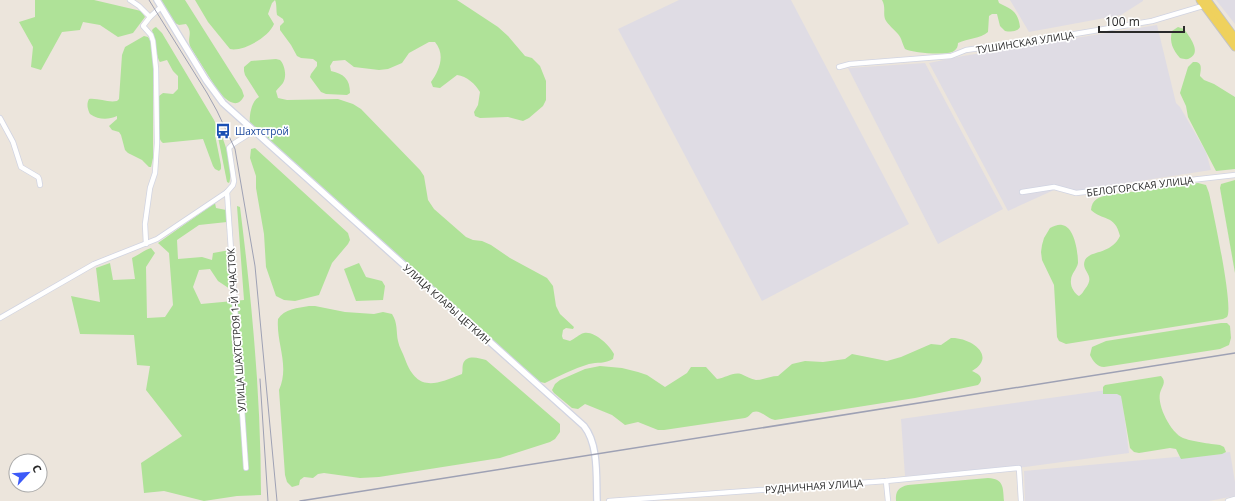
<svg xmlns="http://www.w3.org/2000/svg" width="1235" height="501" font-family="'Open Sans',sans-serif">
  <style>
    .industrial { fill: #dfdce4 }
    .green { fill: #afe298 }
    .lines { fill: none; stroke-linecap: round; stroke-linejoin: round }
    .minor-casing { stroke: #d1d4e2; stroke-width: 6 }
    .tertiary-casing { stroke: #d1d4e2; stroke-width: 8 }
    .primary-casing { stroke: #c3c3c3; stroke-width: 9 }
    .minor { stroke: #fff; stroke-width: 4.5 }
    .tertiary { stroke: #fff; stroke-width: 5.5 }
    .primary { stroke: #efd15d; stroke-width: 7 }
    .tram { stroke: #9ea1b4; stroke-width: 1 }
    .rail { stroke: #9ea1b4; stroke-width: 1.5 }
    .labels { text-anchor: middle; stroke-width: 3.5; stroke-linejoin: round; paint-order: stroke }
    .street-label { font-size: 10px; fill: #2a2a2a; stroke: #fff }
    .transit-label { font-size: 10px; fill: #164399; stroke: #fff; text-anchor: start }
  </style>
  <rect width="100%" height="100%" fill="#ece5dc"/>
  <g class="industrial">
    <path d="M 679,0 L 791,0 L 909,224 L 762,301 L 618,29 Z"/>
    <path d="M 1010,0 L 1143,0 L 1143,1 L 1121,15 L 1029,32 Z"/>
    <path d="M 1216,0 L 1235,0 L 1235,24 Z"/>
    <path d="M 1157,25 L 1176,103 L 1180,107 L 1206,152 L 1211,170 L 1082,190 L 1054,190 L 1008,211 L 929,63 L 963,56 Z"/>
    <path d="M 925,63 L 1003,209 L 938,244 L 848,68 Z"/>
    <path d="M 1121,388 L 1129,453 L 1025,467 L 905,476 L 901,419 Z"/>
    <path d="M 1230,452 L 1235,482 L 1235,496 L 1209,501 L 1025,501 L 1024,471 Z"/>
  </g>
  <g class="green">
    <path d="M 35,0 L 94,0 L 141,11 L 145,17 L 133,33 L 118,37 L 100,25 L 83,22 L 80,30 L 62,32 L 41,70 L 31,67 L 33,47 L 19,22 L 35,17 Z"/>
    <path d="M 161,0 L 185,0 L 242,90 L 244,96 C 237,111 225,99 218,91 L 191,48 C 186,37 194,34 186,24 L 179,25 L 175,23 Z"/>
    <path d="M 195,0 L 457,0 L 498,27 L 508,36 L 525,56 L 532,58 L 540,66 L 546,81 L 546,100 L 543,106 L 529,118 L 523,121 L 508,117 L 480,118 L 475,116 L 474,112 L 478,105 L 480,92 C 475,84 467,76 457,75 L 440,88 L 433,87 L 431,82 C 439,71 446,55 435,42 L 429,42 L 409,53 L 402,63 L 388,69 L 379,70 L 354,67 L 345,60 L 333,61 L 330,66 L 331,71 C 344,74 350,79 350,93 L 347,95 L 326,94 L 321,92 L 310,77 L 311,74 L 317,66 L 317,62 L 313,59 L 301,58 L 297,56 L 291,45 L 280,30 L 280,26 L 284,22 L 283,19 L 277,15 C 276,9 277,5 275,0 L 272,3 L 268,14 L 274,24 C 269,37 243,52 230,49 L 208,22 Z"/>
    <path d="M 882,0 L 998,0 L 999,3 C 1011,9 1018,11 1020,27 C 1017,32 1011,32 1005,31 L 1000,26 L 997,14 L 992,14 L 989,16 L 988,32 C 980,39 968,38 958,43 C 958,46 957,49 954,51 C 946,56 913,53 905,49 C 902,43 902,39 898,34 C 894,29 888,25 885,19 C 883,12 886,7 882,0 Z"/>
    <path d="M 156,27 L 162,33 L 214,120 L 218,128 L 215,135 L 221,165 L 221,169 L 219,171 L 215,169 L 213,166 L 203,139 L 163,143 C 155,138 158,105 159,96 L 163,93 L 173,94 L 178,89 L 178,76 L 173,71 L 167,60 L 160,62 C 157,59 154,37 152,30 L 154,28 Z"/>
    <path d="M 1178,27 L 1184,29 C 1189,36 1202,52 1190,58 C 1187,60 1184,59 1180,58 C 1173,50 1169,42 1172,31 Z"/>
    <path d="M 144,36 L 148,37 L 151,42 L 153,64 L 153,158 L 151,167 L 149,167 L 142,160 L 128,153 L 125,150 L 121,135 L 119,132 L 112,130 L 109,126 L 117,119 L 117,116 C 108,120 99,120 90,114 C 88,110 86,104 89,99 C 99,98 108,103 117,101 L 119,99 L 122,55 L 125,47 Z"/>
    <path d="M 276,59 L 280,60 C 285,65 287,77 283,83 C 281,86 278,88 276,91 L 278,98 L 287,100 L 338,99 L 353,104 L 361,109 L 420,170 L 424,176 L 428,200 L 434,209 L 466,237 L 473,240 L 482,241 L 491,245 L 510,258 L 547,278 L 553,286 L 556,306 L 560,314 L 574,327 L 573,329 L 566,328 L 563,330 L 562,336 L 563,339 L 570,341 C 575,339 579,334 584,333 C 595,331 609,345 614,354 L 613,359 C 605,364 597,362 589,364 C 573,369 559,376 545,383 L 540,382 L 250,125 C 249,117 251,101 259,97 L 245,75 L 244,71 L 244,67 L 251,61 Z"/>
    <path d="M 1193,62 C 1203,61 1201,69 1200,76 L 1204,80 L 1214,84 L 1235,97 L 1235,169 L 1216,171 L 1188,117 L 1186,106 L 1180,93 L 1188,67 Z"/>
    <path d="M 220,135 C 226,139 233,176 229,183 L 227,182 L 218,137 Z"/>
    <path d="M 255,148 L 348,233 L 350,240 L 348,244 L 332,263 L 319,295 L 295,301 L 284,300 L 276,296 L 266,267 L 264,234 L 256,188 L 256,176 L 250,158 L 251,149 Z"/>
    <path d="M 1235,180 L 1235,273 L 1220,188 L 1221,184 Z"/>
    <path d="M 1198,183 L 1206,185 L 1209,193 C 1213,211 1234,308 1227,317 L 1223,319 L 1066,344 L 1059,341 L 1057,337 L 1054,285 L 1042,260 L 1041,252 L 1042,245 L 1044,238 L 1050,228 C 1054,226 1059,224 1062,225 C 1075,227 1078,253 1078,263 C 1077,269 1071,274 1071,280 C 1070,286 1074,293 1079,296 C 1082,294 1083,292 1085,289 C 1097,274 1080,272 1085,260 C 1090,250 1111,255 1120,236 C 1115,214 1102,221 1091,210 C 1092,199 1099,197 1108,195 Z"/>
    <path d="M 215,203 L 216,208 L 226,210 L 227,222 L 199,225 L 177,240 L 178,259 L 202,257 L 212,260 L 213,253 L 230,250 L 233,291 L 218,281 L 210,269 L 199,270 L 193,287 L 201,304 L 244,300 L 237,206 L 240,207 C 252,302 261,399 261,495 L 237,496 L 204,501 L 164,491 L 144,493 L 141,463 L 182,436 L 146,390 L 150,366 L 137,365 L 134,335 L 80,334 L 71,296 L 100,302 L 96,268 L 110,263 L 113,280 L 135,279 L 132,258 C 139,255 144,250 151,248 L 155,253 L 146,267 L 147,318 L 165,317 L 173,305 L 169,253 L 158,243 Z"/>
    <path d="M 359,263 L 366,277 L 382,281 L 385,286 L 383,300 L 356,301 L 344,269 Z"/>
    <path d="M 309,306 L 315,306 L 345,312 L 374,314 L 383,312 L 392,314 C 398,323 396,332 398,341 C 399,347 403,353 405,359 C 417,392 435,385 462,374 C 463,370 462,368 463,364 C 466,354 479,358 486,360 L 560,424 L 560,432 L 555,439 L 550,442 L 500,458 L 379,477 L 360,478 L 324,473 L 318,474 L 313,478 L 304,477 L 300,480 L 299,485 L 292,487 L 287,482 L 285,475 L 279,390 C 290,365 276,344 278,319 C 284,309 298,308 309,306 Z"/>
    <path d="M 1221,323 L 1227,323 L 1230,326 L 1231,338 L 1229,345 L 1220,349 L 1104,367 C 1097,367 1093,361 1090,355 L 1092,347 L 1106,341 Z"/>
    <path d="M 951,338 C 970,337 998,356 972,371 C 979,374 985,378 978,385 L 915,398 L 775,420 C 767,419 761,409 753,412 C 750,414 749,417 745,418 L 664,430 L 658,430 L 638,422 L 625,425 L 612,415 L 585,404 L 578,409 L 572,408 L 554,393 L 552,390 L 555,384 L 560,380 L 585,369 L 600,366 L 622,368 L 638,372 L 647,375 L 665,387 L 687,373 L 691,367 L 706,367 L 717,379 C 726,378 732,372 741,374 C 746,376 751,379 756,380 C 763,380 770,376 778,376 L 792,364 L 805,361 L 823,362 L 845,359 L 852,354 L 887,361 L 901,357 L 931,344 L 941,345 Z"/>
    <path d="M 1161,376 C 1167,382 1162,386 1160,393 C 1157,406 1171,433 1183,438 C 1190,441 1211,444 1220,445 L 1224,447 L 1226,452 L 1222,454 L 1181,459 L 1176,449 L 1170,448 L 1139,453 L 1134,452 L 1130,448 L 1121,396 L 1117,394 L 1103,394 L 1103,387 L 1105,385 Z"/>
    <path d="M 988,478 C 1004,479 1003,487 1004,501 L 896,501 C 895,491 899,487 908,485 Z"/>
  </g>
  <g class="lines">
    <g class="minor-casing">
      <g id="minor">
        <path d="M 130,0 L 139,6 L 150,17"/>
        <path d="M 839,67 L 850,64 L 951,56 L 966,50 L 1045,39 L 1152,21 L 1206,5"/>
        <path d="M 0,118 L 13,142 L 21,167 L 38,177 L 39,179 L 40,185"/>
        <path d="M 227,192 L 246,468"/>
        <path d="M 1022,192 L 1054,187 L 1076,193 L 1235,175"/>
        <path d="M 146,244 L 145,224 L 150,188 L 155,173 L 157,143 L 156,69 L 153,41 L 151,35 L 143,26 L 150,17 L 161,7"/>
        <path d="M 0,318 L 94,264 L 157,239 L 227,192 L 233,185 L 234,181 L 229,148 C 236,140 246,138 253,130"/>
        <path d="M 886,481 L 888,501"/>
        <path d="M 609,501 L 886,481 L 1019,468 L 1021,501"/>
        <path d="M 1228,501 L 1235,499"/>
      </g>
    </g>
    <g class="tertiary-casing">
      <path id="tertiary" d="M 157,0 L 206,80 L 223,103 L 584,426 C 599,445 596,477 597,501"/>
    </g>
    <g class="primary-casing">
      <g id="primary">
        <path d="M 1200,0 L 1235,47"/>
        <path d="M 1207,0 L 1235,38"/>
      </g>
    </g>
    <use href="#minor" class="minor"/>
    <use href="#tertiary" class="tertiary"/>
    <use href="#primary" class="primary"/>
    <g class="tram">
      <path d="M 149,0 L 207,93 L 217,111 L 235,149 L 255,266 L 277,501"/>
      <path d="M 260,379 L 268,501"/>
    </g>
    <path class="rail" d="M 300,501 L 1235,353"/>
  </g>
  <defs>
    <g id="bus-bare" transform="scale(1.2)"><path d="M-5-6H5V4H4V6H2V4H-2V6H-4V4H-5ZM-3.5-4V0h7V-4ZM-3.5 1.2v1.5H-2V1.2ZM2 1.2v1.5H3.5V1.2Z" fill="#1a4fb4" stroke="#fff" stroke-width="2.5" paint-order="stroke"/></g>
  </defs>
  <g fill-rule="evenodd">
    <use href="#bus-bare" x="223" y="131"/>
  </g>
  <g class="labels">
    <g class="street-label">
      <text transform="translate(1025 42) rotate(-9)" y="4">ТУШИНСКАЯ УЛИЦА</text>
      <text transform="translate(1140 186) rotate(-7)" y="4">БЕЛОГОРСКАЯ УЛИЦА</text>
      <text transform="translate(447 304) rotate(42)" y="4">УЛИЦА КЛАРЫ ЦЕТКИН</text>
      <text transform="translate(236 330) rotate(-94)" y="4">УЛИЦА ШАХТСТРОЯ 1-Й УЧАСТОК</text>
      <text transform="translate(814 486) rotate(-4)" y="4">РУДНИЧНАЯ УЛИЦА</text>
    </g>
    <g class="transit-label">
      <text x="235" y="135">Шахтстрой</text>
    </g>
  </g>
  <g transform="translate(28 473) rotate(64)"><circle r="19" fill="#ffffff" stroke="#aaaaaa"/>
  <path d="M0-3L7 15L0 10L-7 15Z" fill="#3c5af8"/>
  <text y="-6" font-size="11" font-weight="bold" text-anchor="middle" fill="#2a2a2a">С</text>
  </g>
  <path d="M1099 26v6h85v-6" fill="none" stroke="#2a2a2a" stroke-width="2"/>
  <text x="1105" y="26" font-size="12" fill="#2a2a2a" stroke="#ffffff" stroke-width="3" paint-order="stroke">100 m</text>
</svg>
